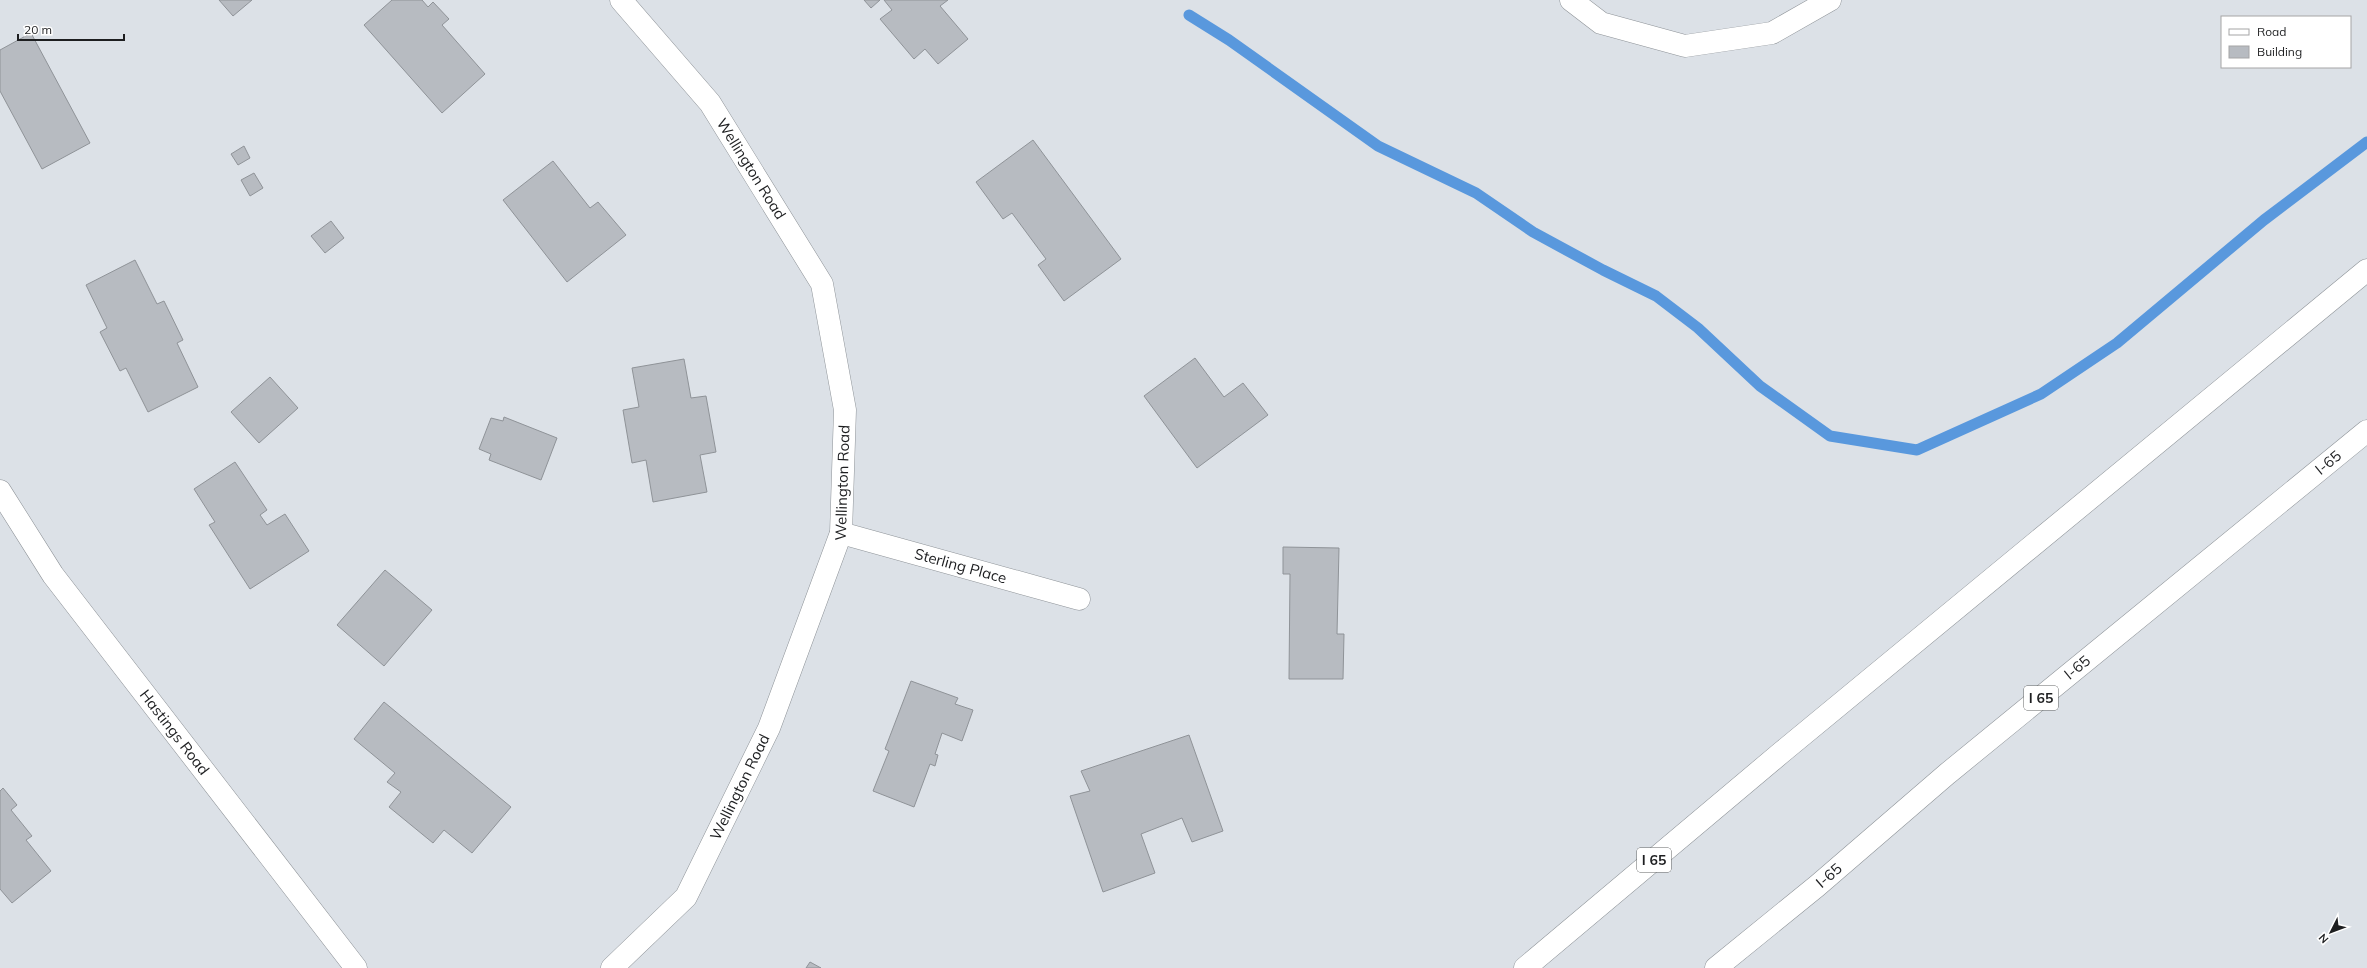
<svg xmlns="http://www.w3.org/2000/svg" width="2367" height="968" font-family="Mulish,sans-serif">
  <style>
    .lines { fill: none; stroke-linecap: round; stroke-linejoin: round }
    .stream { stroke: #5998dd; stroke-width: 11 }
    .building { fill: #b7bbc1; stroke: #8f9398 }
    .minor-casing { stroke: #8e9398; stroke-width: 23 }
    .highway-casing { stroke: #8e9398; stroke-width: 23 }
    .minor { stroke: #fff; stroke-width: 22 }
    .highway { stroke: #fff; stroke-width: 22 }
    .labels { text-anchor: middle; stroke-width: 3; stroke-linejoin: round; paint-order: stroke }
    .shield { fill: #fff; stroke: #616263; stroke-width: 1 }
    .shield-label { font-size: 14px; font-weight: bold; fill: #1d1e20 }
    .street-label { font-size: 15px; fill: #1d1e20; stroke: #fff }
  </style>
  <rect width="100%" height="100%" fill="#dce1e7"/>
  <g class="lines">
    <path class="stream" d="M 1189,15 L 1229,40 L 1378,146 L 1476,193 L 1533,232 L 1603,270 L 1656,296 L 1698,328 L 1760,386 L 1830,436 L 1917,450 L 2041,394 L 2117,343 L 2264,220 L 2367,142"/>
  </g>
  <g class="building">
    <path d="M 219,0 L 252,0 L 233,16 Z"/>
    <path d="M 392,0 L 422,0 L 428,7 L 433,2 L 449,19 L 442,25 L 485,74 L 442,113 L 364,25 Z"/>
    <path d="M 864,0 L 880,0 L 871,8 Z"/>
    <path d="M 884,0 L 948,0 L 940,6 L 968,39 L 938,64 L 925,49 L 914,59 L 880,19 L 892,10 Z"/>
    <path d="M 31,33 L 90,143 L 42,169 L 0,91 L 0,50 Z"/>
    <path d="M 1033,140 L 1121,259 L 1064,301 L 1038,265 L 1046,259 L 1012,213 L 1003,219 L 976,182 Z"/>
    <path d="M 244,146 L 250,158 L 238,165 L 231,154 Z"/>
    <path d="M 553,161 L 590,208 L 598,202 L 626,235 L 567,282 L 503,200 Z"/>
    <path d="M 254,173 L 263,188 L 250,196 L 241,180 Z"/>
    <path d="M 331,221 L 344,238 L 325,253 L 311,236 Z"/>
    <path d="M 135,260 L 157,304 L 164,301 L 183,340 L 177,343 L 198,387 L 148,412 L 126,368 L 120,371 L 100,332 L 107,328 L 86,285 Z"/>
    <path d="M 1195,358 L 1224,397 L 1243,383 L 1268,415 L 1197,468 L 1144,396 Z"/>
    <path d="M 684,359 L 691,398 L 706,396 L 716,452 L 700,455 L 707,492 L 653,502 L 646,460 L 632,463 L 623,410 L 639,407 L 632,368 Z"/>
    <path d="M 270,377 L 298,408 L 259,443 L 231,412 Z"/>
    <path d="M 504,417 L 557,438 L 541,480 L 489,460 L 491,454 L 479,449 L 491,418 L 503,421 Z"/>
    <path d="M 235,462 L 267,510 L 260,515 L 267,525 L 285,514 L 309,551 L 250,589 L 209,525 L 215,522 L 194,489 Z"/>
    <path d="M 1283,547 L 1339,548 L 1337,634 L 1344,634 L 1343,679 L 1289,679 L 1290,574 L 1283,574 Z"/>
    <path d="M 385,570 L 432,610 L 384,666 L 337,625 Z"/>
    <path d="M 911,681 L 958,698 L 955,704 L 973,710 L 962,741 L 942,733 L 935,754 L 938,755 L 935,766 L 930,764 L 914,807 L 873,791 L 889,751 L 885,749 Z"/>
    <path d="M 384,702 L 511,807 L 472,853 L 444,830 L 433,843 L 389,807 L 401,792 L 387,782 L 395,773 L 354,739 Z"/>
    <path d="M 1189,735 L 1223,831 L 1192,842 L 1182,818 L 1141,834 L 1155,873 L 1103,892 L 1070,796 L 1090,791 L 1081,771 Z"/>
    <path d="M 3,788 L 17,805 L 11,810 L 32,836 L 26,840 L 51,871 L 12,903 L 0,889 L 0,791 Z"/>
    <path d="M 810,962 L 821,968 L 806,968 Z"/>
  </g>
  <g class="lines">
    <g class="minor-casing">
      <g id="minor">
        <path d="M 1571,0 L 1601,23 L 1685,46 L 1772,33 L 1830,0"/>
        <path id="s1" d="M 0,491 L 53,575 L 356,968"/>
        <path id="s2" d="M 841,533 L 1079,599"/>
        <path id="s3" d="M 612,968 L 686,897 L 769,728 L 841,533 L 845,410 L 822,284 L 710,103 L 621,0"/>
      </g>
    </g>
    <g class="highway-casing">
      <g id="highway">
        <path d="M 1525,968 L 1782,752 L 2367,270"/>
        <path id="s4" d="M 1716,968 L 1817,886 L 1947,774 L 2367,431"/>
      </g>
    </g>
    <use href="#minor" class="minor"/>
    <use href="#highway" class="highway"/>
  </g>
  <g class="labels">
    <g class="shield">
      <rect x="2024" y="686" width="34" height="24" rx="3"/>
      <rect x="1637" y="848" width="34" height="24" rx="3"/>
    </g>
    <g class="shield-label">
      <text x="2041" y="703">I 65</text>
      <text x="1654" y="865">I 65</text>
    </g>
    <g class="street-label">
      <text transform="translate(751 169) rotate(58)" y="5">Wellington Road</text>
      <text dy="5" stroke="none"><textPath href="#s4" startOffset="794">I-65</textPath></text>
      <text dy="5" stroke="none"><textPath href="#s3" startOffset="549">Wellington Road</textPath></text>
      <text dy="5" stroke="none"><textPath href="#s2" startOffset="124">Sterling Place</textPath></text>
      <text dy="5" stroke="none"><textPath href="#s4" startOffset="470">I-65</textPath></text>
      <text dy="5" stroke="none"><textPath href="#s1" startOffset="298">Hastings Road</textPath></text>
      <text dy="5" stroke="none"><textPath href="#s3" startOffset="225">Wellington Road</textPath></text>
      <text dy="5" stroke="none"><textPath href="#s4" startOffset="146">I-65</textPath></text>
    </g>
  </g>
  <rect x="2221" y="16" width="130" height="52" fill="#ffffff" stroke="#a5a5a6"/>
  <rect x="2229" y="29" width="20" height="6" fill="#ffffff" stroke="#a5a5a6"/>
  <text x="2257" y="36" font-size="12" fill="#1d1e20">Road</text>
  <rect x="2229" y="46" width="20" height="12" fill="#b7bbc1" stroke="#a5a5a6"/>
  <text x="2257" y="56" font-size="12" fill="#1d1e20">Building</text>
  <g transform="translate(2331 932) rotate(228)" stroke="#ffffff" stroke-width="3" paint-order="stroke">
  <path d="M0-3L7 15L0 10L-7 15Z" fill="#1d1e20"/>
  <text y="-6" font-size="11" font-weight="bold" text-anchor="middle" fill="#1d1e20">N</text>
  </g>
  <path d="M18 34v6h106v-6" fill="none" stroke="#1d1e20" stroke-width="2"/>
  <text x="24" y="34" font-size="12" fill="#1d1e20" stroke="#ffffff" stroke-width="3" paint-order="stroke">20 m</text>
</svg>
